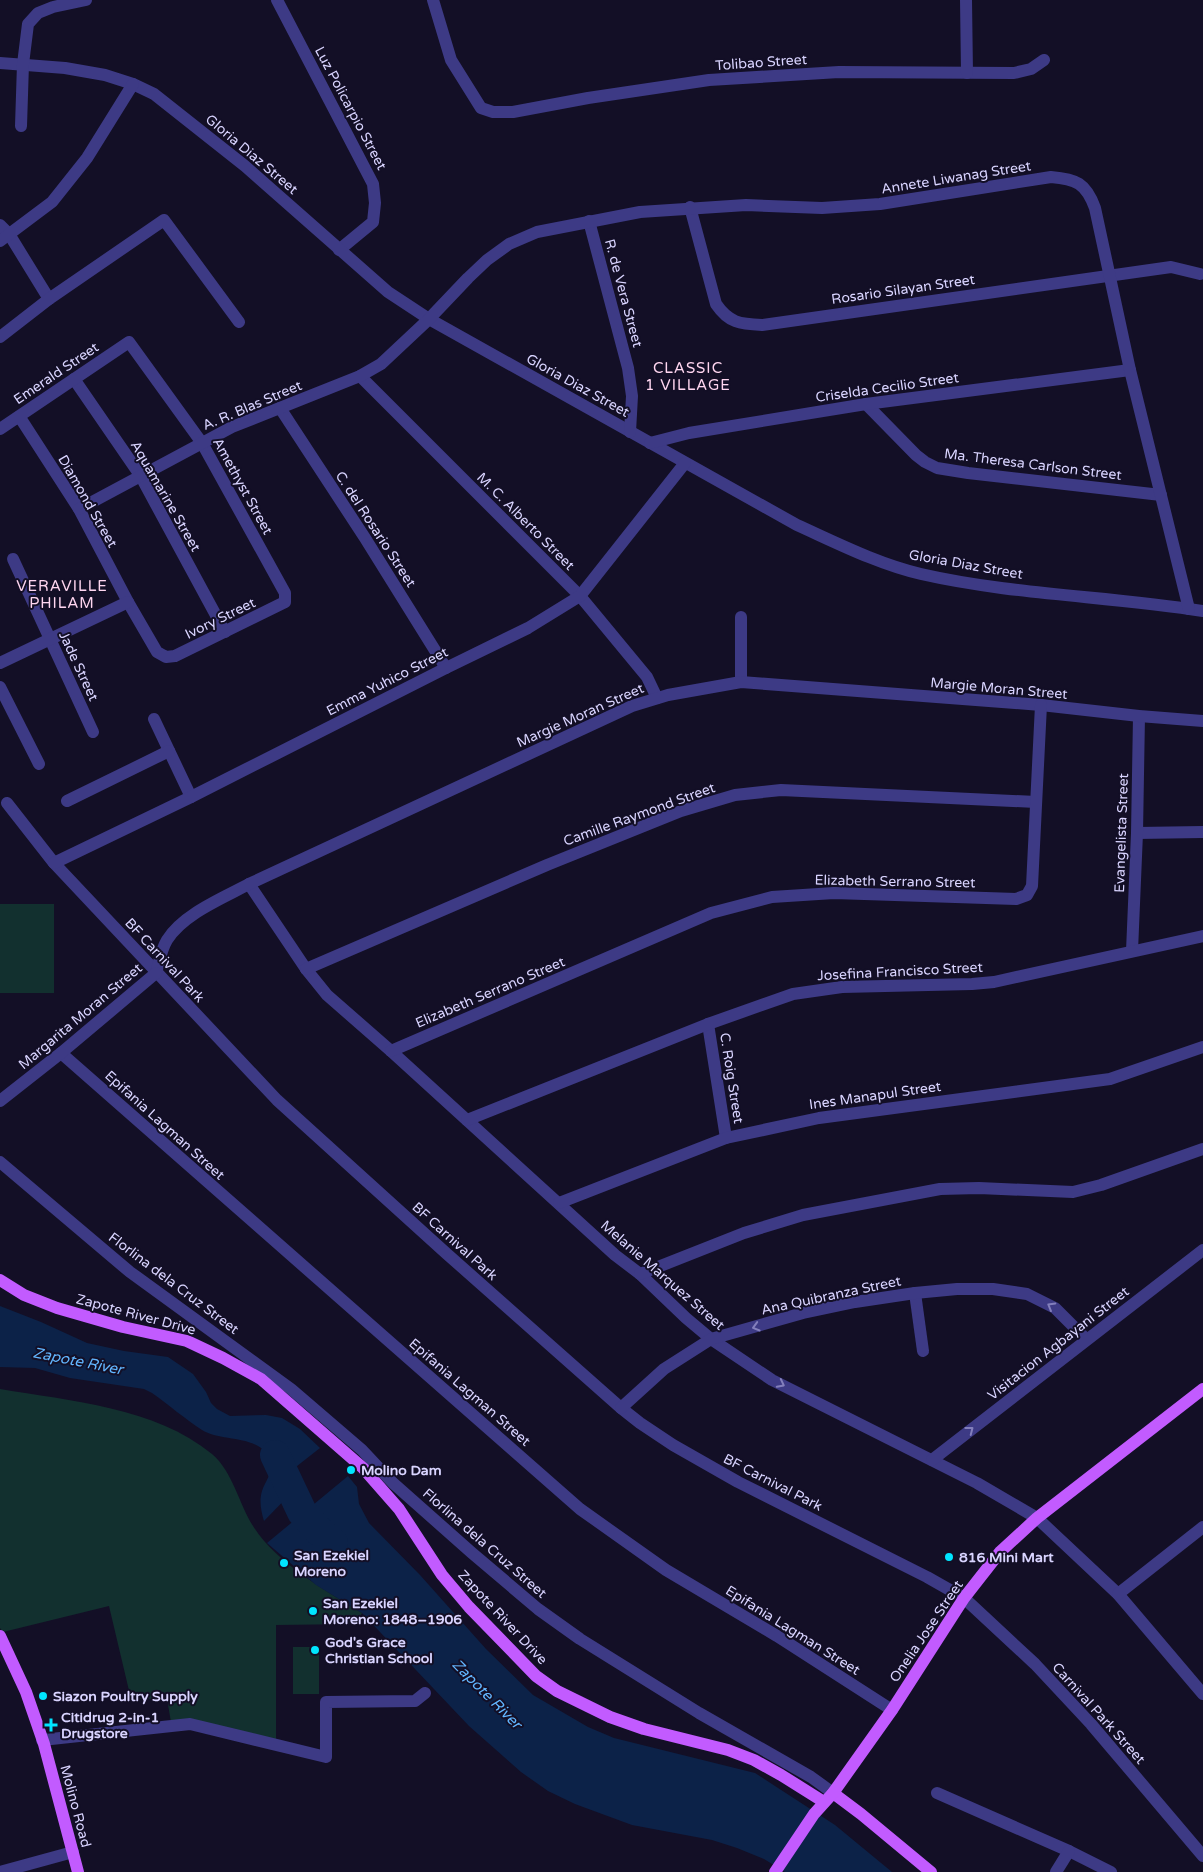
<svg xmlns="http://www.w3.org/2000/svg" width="1203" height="1872" font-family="'Varela Round',sans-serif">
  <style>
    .green { fill: #12302f }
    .water { fill: #0c2248 }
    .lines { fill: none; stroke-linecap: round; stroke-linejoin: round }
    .river { stroke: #0c2248; stroke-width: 30 }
    .minor { stroke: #3d3a85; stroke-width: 12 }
    .major { stroke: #c25bff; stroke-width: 12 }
    .oneway { stroke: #837fbc }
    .poi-dot { fill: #00e5ff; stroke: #130f26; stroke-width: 2 }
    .labels { text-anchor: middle; stroke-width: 4; stroke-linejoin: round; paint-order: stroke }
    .street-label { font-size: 14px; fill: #d9d4ff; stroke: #130f26 }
    .poi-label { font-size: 14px; font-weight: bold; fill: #d9d4ff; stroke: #130f26; text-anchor: start }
    .neighbourhood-label { font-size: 15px; letter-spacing: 1px; fill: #ffd6f0; stroke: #130f26 }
    .water-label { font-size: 15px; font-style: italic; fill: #62b6ff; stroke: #130f26 }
  </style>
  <rect width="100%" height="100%" fill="#130f26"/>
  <g class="green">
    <rect x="0" y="904" width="54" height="89"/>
    <path d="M 0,1389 C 70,1401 155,1407 212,1454 C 233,1472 239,1504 253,1526 C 276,1563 326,1591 362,1613 L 356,1624 L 276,1625 L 276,1741 L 171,1722 L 167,1699 L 131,1699 L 109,1606 L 3,1632 L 0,1628 Z"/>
    <rect x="293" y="1647" width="26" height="47"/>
  </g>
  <g class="water">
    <path d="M 0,1306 L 41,1322 L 87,1343 L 124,1351 L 168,1357 L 193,1374 L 206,1392 L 211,1403 L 217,1409 L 230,1416 L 266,1415 L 282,1418 L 300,1429 L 320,1448 L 292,1470 L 301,1483 L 264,1521 C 261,1511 259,1501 262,1491 C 265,1482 272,1474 271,1465 C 266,1433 222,1443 202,1430 C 185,1419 169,1405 152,1393 L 144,1389 L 70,1378 L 35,1368 L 0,1367 Z"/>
    <path d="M 348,1476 L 357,1487 L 359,1504 L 369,1523 L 420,1575 L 486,1649 L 533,1695 L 588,1727 L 614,1738 L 755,1773 L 835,1825 L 892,1872 L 785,1872 L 764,1859 L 737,1848 L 712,1840 L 632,1825 L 575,1804 L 548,1791 L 521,1772 L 469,1726 L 362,1613 L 316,1585 L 267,1543 Z"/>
  </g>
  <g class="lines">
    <path class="river" d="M 275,1455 L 302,1512 L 319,1531 L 333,1543"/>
    <g class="minor">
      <path d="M 277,0 L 373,184 L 375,203 L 373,222 L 339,250"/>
      <path d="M 433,0 L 451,60 L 481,108 L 493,112 L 513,112 L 588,98 L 709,80 L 839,72 L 1014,73 L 1031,69 L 1044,60"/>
      <path d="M 966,0 L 967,73"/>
      <path d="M 0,63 L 65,68 L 105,75 L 133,84 L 154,94 L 245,166 L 388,292 L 429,319 L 797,525 C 837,543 878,564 921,574 C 1013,595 1110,596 1203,611"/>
      <path d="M 21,126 L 23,64 L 28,24 L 38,13 L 53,7 L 86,0"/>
      <path d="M 690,207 L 716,304 C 729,323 740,324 762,325 L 1171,267 L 1200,274"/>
      <path d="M 589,221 L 628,368 L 632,396 L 630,432"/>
      <path d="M 0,225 L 9,234 L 49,299"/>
      <path d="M 0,241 L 52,202 L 87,158 L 133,84"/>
      <path d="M 0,337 L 49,299 L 164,220 L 239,322"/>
      <path d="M 360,376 L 580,596 L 647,677 L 657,698"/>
      <path d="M 74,379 L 140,475 L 225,632"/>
      <path d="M 866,404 L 916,455 L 925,462 L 937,468 L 968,473 L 1161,495"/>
      <path d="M 280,408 L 365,538 L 446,668"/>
      <path d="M 0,429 L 129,342 L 202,443 L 285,593 L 285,602 L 175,656 L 166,657 L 157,652 L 128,602 L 79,509 L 19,416"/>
      <path d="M 650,443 L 689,433 L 866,404 L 1130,370"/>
      <path d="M 79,509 L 232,427 L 360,376 L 381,364 L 429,319 L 468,278 L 487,260 L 509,244 L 537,232 L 640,212 L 746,205 L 822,208 L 880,204 L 1051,177 C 1076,179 1086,183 1095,208 L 1130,370 L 1189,609"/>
      <path d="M 13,559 L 93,732"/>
      <path d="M 741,617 L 741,682"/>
      <path d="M 0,663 L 128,602"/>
      <path d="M 0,687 L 39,764"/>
      <path d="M 154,719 L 191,797"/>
      <path d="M 67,801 L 169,751"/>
      <path d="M 7,803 L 54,863 L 277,1100 L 447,1254 L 621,1408 L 640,1423 L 673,1445 L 738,1482 L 927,1577 L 964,1598 L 1035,1664 L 1091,1724 L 1203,1856"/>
      <path d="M 1137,833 L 1203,832"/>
      <path d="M 54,863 L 191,797 L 446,668 L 528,628 L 580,596 L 685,463"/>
      <path d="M 249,884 L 306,969 L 327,995 L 391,1051 L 615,1255 L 640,1274 L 686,1318 L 711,1339 L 772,1380 L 977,1483 L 1037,1518 L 1118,1594 L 1203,1694"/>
      <path d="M 1132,951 L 1137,833 L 1139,716"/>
      <path d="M 306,969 L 547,865 L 681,811 L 735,795 L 781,790 L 1036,802"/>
      <path d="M 156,973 C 159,963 161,950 167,940 C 183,914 223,898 249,884 L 632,706 L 668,695 L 741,682 L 1041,705 L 1139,716 L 1203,721"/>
      <path d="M 708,1024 L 726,1138"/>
      <path d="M 391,1051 L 711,913 L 772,897 L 834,893 L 1016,899 L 1027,895 L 1032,886 L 1041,705"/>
      <path d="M 61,1053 L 580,1509 L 666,1570 L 777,1636 L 892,1710"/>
      <path d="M 0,1101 L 61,1053 L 156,973"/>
      <path d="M 467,1120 L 708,1024 L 793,994 L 842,987 L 972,984 L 994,982 L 1203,936"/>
      <path d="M 0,1162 L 130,1272 L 291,1389 L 362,1450 L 393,1483 L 472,1553 L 538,1609 L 580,1639 L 699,1713 L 811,1777 L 833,1793"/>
      <path d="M 559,1203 L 726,1138 L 819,1118 L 1110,1079 L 1203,1047"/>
      <path d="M 640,1274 L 744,1233 L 803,1215 L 940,1189 L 979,1188 L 1073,1192 L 1101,1185 L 1203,1149"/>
      <path d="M 915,1293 L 923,1351"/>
      <path d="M 621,1408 L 664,1369 L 711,1339 L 803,1313 L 855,1302 L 915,1293 L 957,1289 L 993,1289 L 1027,1294 L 1055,1308 L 1086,1339"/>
      <path d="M 932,1460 L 1203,1250"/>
      <path d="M 1118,1594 L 1203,1527"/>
      <path d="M 42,1740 L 190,1724 L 326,1757 L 326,1702 L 415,1701 L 425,1693"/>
      <path d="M 937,1793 L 1069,1851 L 1111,1872"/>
      <path d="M 0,1872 L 73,1852"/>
      <path d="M 1056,1872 L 1069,1851"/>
    </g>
    <g class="major">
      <path d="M 0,1280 L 24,1295 L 57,1308 L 123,1327 L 187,1341 L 223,1358 L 261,1379 L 363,1468 L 399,1509 L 442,1575 L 469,1607 L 536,1676 L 557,1691 L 610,1717 L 644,1729 L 728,1750 L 754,1760 L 781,1775 L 824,1802"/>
      <path d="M 0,1636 L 26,1692 L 44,1744 L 78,1872"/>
      <path d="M 833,1793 L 861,1814 L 931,1872"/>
      <path d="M 775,1872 L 814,1814 L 833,1793 L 892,1710 L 964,1598 L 1000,1552 L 1037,1518 L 1203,1389"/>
    </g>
  </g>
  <defs><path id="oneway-chevron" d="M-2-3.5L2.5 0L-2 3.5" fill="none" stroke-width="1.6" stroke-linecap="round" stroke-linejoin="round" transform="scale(1.25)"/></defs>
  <g class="oneway">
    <use href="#oneway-chevron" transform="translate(1051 1306) rotate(-150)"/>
    <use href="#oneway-chevron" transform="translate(756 1327) rotate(164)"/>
    <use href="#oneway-chevron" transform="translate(781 1384) rotate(27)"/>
    <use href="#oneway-chevron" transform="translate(970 1430) rotate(-38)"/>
  </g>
  <g class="poi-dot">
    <circle cx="351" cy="1470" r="5"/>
    <circle cx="949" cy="1557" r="5"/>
    <circle cx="284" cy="1563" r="5"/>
    <circle cx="313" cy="1611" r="5"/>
    <circle cx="315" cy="1650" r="5"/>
    <circle cx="43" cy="1696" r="5"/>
    <path d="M48.5 1717.5h5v5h5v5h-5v5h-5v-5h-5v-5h5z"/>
  </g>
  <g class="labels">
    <g class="street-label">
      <text transform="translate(761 62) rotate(-4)" y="5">Tolibao Street</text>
      <text transform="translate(351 108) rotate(62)" y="5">Luz Policarpio Street</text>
      <text transform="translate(252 154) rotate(40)" y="5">Gloria Diaz Street</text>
      <text transform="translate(956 177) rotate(-9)" y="5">Annete Liwanag Street</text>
      <text transform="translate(903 289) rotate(-8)" y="5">Rosario Silayan Street</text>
      <text transform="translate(624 293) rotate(75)" y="5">R. de Vera Street</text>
      <text transform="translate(56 373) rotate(-34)" y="5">Emerald Street</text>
      <text transform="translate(578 385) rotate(29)" y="5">Gloria Diaz Street</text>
      <text transform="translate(887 387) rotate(-8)" y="5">Criselda Cecilio Street</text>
      <text transform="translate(252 405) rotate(-23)" y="5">A. R. Blas Street</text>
      <text transform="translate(1033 464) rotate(7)" y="5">Ma. Theresa Carlson Street</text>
      <text transform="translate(243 486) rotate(61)" y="5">Amethyst Street</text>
      <text transform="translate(166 496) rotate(60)" y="5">Aquamarine Street</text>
      <text transform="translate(88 501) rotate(60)" y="5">Diamond Street</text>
      <text transform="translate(526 521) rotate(45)" y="5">M. C. Alberto Street</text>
      <text transform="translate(376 529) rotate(57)" y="5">C. del Rosario Street</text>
      <text transform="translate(966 564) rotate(10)" y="5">Gloria Diaz Street</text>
      <text transform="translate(220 618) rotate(-26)" y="5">Ivory Street</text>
      <text transform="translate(79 666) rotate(65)" y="5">Jade Street</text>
      <text transform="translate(387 681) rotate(-27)" y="5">Emma Yuhico Street</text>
      <text transform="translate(999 688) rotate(5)" y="5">Margie Moran Street</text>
      <text transform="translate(580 715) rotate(-24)" y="5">Margie Moran Street</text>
      <text transform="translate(639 814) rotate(-20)" y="5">Camille Raymond Street</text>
      <text transform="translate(1121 833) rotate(-88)" y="5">Evangelista Street</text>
      <text transform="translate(895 881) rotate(1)" y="5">Elizabeth Serrano Street</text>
      <text transform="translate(165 960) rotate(47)" y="5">BF Carnival Park</text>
      <text transform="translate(900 971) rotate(-3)" y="5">Josefina Francisco Street</text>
      <text transform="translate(490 992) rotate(-23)" y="5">Elizabeth Serrano Street</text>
      <text transform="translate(80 1016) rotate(-40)" y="5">Margarita Moran Street</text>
      <text transform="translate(732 1078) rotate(81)" y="5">C. Roig Street</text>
      <text transform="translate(875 1095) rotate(-8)" y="5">Ines Manapul Street</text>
      <text transform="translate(165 1125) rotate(42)" y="5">Epifania Lagman Street</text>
      <text transform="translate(455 1241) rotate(42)" y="5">BF Carnival Park</text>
      <text transform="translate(663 1275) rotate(41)" y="5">Melanie Marquez Street</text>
      <text transform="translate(174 1283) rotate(37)" y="5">Florlina dela Cruz Street</text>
      <text transform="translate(831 1295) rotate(-12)" y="5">Ana Quibranza Street</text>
      <text transform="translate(136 1314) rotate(15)" y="5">Zapote River Drive</text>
      <text transform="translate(1058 1343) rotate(-38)" y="5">Visitacion Agbayani Street</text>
      <text transform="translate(470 1392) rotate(41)" y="5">Epifania Lagman Street</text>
      <text transform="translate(773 1482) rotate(27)" y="5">BF Carnival Park</text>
      <text transform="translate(485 1543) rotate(41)" y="5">Florlina dela Cruz Street</text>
      <text transform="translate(503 1617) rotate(47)" y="5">Zapote River Drive</text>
      <text transform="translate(793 1630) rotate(32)" y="5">Epifania Lagman Street</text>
      <text transform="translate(926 1631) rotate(-56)" y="5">Onelia Jose Street</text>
      <text transform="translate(1099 1713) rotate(48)" y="5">Carnival Park Street</text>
      <text transform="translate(76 1806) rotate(75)" y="5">Molino Road</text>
    </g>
    <g class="poi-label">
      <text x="361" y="1475">Molino Dam</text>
      <text x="294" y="1560">San Ezekiel<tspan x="294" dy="16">Moreno</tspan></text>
      <text x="959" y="1562">816 Mini Mart</text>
      <text x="323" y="1608">San Ezekiel<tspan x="323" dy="16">Moreno: 1848–1906</tspan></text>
      <text x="325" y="1647">God's Grace<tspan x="325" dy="16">Christian School</tspan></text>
      <text x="53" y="1701">Siazon Poultry Supply</text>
      <text x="61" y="1722">Citidrug 2-in-1<tspan x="61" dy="16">Drugstore</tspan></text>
    </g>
    <g class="neighbourhood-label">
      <text x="688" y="373">CLASSIC<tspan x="688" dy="17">1 VILLAGE</tspan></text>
      <text x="62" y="591">VERAVILLE<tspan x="62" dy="17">PHILAM</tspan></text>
    </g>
    <g class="water-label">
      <text transform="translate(78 1361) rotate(11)" y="5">Zapote River</text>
      <text transform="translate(487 1694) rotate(45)" y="5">Zapote River</text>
    </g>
  </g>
</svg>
